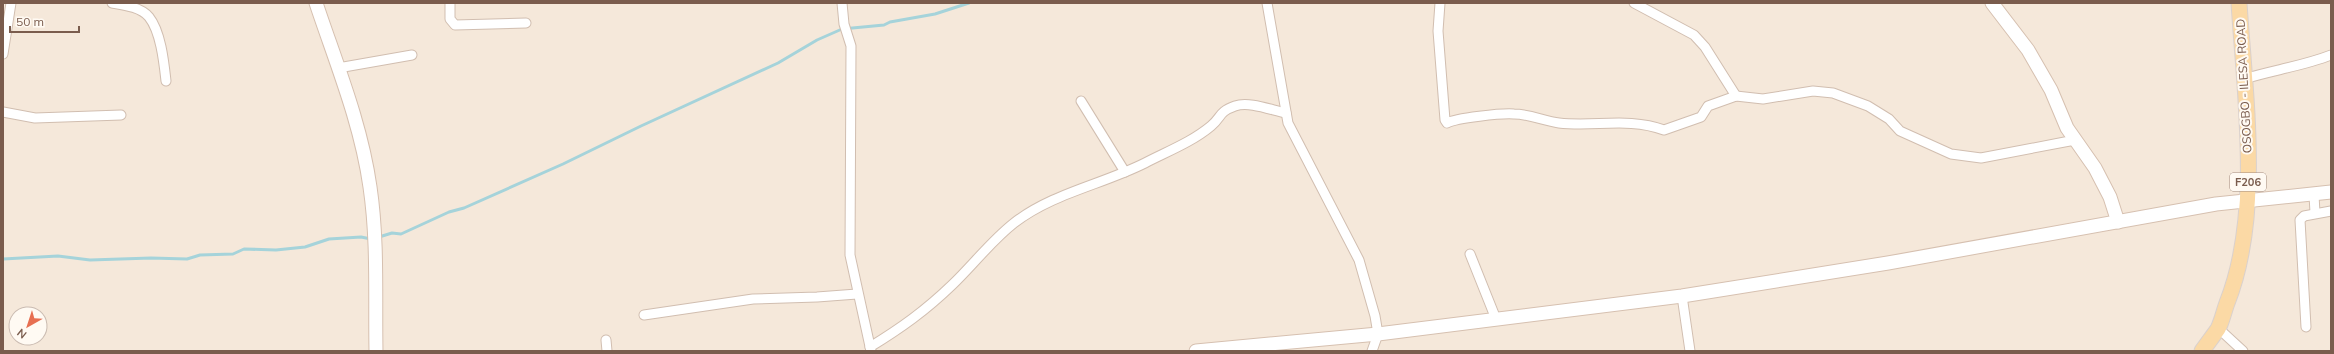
<svg xmlns="http://www.w3.org/2000/svg" width="2334" height="354" font-family="Mulish,sans-serif">
  <style>
    .residential { fill: #f5e8da; fill-rule: evenodd }
    .lines { fill: none; stroke-linecap: round; stroke-linejoin: round }
    .stream { stroke: #a5d3da; stroke-width: 3 }
    .street-casing { stroke: #d1beb0; stroke-width: 11 }
    .secondary-casing { stroke: #d6c0b0; stroke-width: 15 }
    .primary-casing { stroke: #dad1cd; stroke-width: 17 }
    .street { stroke: #fff; stroke-width: 9 }
    .secondary { stroke: #fff; stroke-width: 13 }
    .primary { stroke: #fbd9a5; stroke-width: 15 }
    .labels { text-anchor: middle; stroke-width: 4; stroke-linejoin: round; paint-order: stroke }
    .shield { fill: #fffaf3; stroke: #a28b7f; stroke-width: 1 }
    .shield-label { font-size: 11px; font-weight: bold; fill: #7a5c4d }
    .street-label { font-size: 12px; fill: #7a5c4d; stroke: #fffaf3 }
  </style>
  <rect width="100%" height="100%" fill="#fdf6ec"/>
  <path class="residential" d="M 3,3 L 2331,3 L 2331,351 L 3,351 ZM 16,314 L 40,314 L 40,338 L 16,338 Z"/>
  <g class="lines">
    <g class="stream">
      <path d="M 379,237 L 392,233 L 401,234 L 449,212 L 464,208 L 563,164 L 641,126 L 778,63 L 817,40 L 842,29 L 884,25 L 890,22 L 935,14 L 969,3"/>
      <path d="M 3,259 L 58,256 L 90,260 L 151,258 L 187,259 L 200,255 L 233,254 L 244,249 L 276,250 L 305,247 L 329,239 L 361,237 L 371,239"/>
    </g>
    <g class="street-casing">
      <g id="street">
        <path d="M 112,3 C 124,5 141,7 149,17 C 161,32 164,63 166,81"/>
        <path d="M 450,3 L 450,19 L 455,25 L 526,23"/>
        <path d="M 842,3 L 844,24 L 851,46 L 850,255 L 871,351"/>
        <path d="M 1267,3 L 1288,123 L 1359,260 L 1375,316 L 1378,334 L 1372,351"/>
        <path d="M 1440,3 L 1438,31 L 1445,120 L 1447,123 C 1456,118 1502,113 1514,114 C 1529,114 1544,121 1559,123 C 1595,127 1629,117 1664,130 L 1701,117 L 1708,106 L 1736,96 L 1763,99 L 1813,91 L 1833,93 L 1868,106 L 1889,119 L 1900,131 L 1951,154 L 1981,158 L 2075,140"/>
        <path d="M 1634,3 L 1694,35 L 1705,47 L 1736,96"/>
        <path d="M 3,54 L 11,3"/>
        <path d="M 338,68 L 412,55"/>
        <path d="M 2244,79 C 2273,70 2303,66 2331,55"/>
        <path d="M 1081,101 L 1125,172"/>
        <path d="M 3,112 L 35,118 L 121,115"/>
        <path d="M 2314,195 L 2315,213"/>
        <path d="M 1470,254 L 1496,319"/>
        <path d="M 1682,296 L 1690,351"/>
        <path d="M 644,315 L 753,299 L 817,297 L 857,294"/>
        <path d="M 2306,327 L 2300,220 L 2304,216 L 2331,211"/>
        <path d="M 2218,328 L 2243,351"/>
        <path d="M 606,340 L 607,351"/>
        <path d="M 870,347 C 901,328 925,311 952,285 C 973,265 991,241 1014,223 C 1053,193 1101,185 1145,163 C 1166,152 1192,142 1211,126 C 1222,117 1218,112 1235,106 C 1249,101 1271,110 1286,113"/>
      </g>
    </g>
    <g class="secondary-casing">
      <g id="secondary">
        <path d="M 316,3 C 336,63 361,123 370,187 C 378,241 375,296 376,351"/>
        <path d="M 1992,3 L 2028,50 L 2051,90 L 2067,128 L 2095,168 L 2110,197 L 2118,222"/>
        <path d="M 1196,351 L 1378,334 L 1682,296 L 1888,263 L 2216,204 L 2331,192"/>
      </g>
    </g>
    <g class="primary-casing">
      <path id="primary" d="M 2202,351 C 2207,344 2213,336 2218,329 C 2222,321 2224,311 2227,303 C 2262,215 2245,97 2239,3"/>
    </g>
    <use href="#street" class="street"/>
    <use href="#secondary" class="secondary"/>
    <use href="#primary" class="primary"/>
  </g>
  <g class="labels">
    <rect class="shield" x="2230" y="173" width="36" height="18" rx="3"/>
    <g class="shield-label">
      <text x="2248" y="186">F206</text>
    </g>
    <g class="street-label">
      <text transform="translate(2244 86) rotate(-93)" y="4">OSOGBO - ILESA ROAD</text>
    </g>
  </g>
  <rect width="2334" height="354" fill="none" stroke="#7a5c4d" stroke-width="8"/>
  <g transform="translate(28 326) rotate(219)"><circle r="19" fill="#fffaf3" stroke="#cabbb1"/>
  <path d="M0-3L7 15L0 10L-7 15Z" fill="#e76f51"/>
  <text y="-6" font-size="11" font-weight="bold" text-anchor="middle" fill="#7a5c4d">N</text>
  </g>
  <path d="M10 26v6h69v-6" fill="none" stroke="#7a5c4d" stroke-width="2"/>
  <text x="16" y="26" font-size="12" fill="#7a5c4d" stroke="#fffaf3" stroke-width="3" paint-order="stroke">50 m</text>
</svg>
